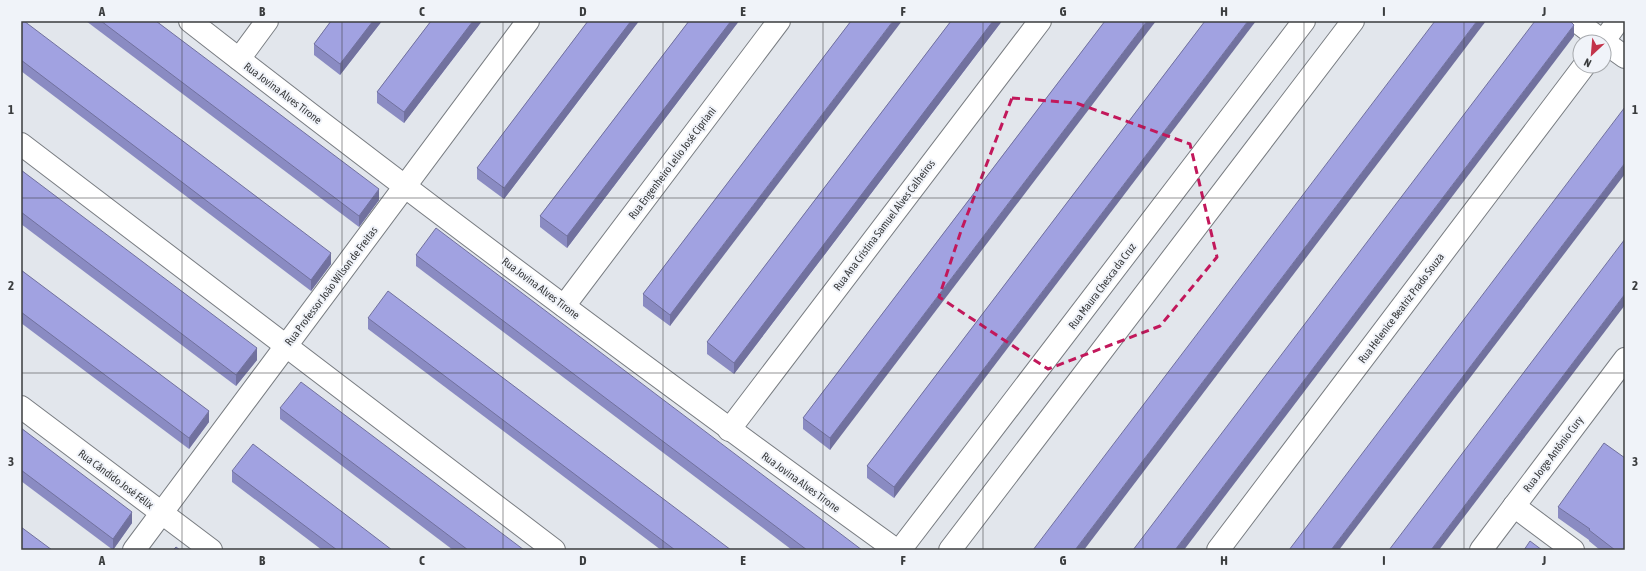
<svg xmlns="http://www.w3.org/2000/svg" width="1646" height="571" font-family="'Asap Condensed',sans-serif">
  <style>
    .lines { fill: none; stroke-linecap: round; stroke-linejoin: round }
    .minor-casing { stroke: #797d82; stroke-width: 24 }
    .minor { stroke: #fff; stroke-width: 22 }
    .wall { fill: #8a8bc2 }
    .shaded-wall { fill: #71719e }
    .building { fill: #a1a2e1; stroke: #71719e }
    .marked { fill: none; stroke: #c2185b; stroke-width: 3; stroke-dasharray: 8 5; stroke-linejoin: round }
    .grid { fill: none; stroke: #3a3c3e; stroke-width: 1; stroke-opacity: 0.55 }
    .labels { text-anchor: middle; stroke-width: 4; stroke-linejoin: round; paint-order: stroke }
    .street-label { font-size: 11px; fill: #3a3c3e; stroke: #f0f3f9 }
    .neatline { fill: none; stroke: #3a3c3e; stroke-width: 1.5 }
    .grid-label { font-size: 13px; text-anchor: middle; font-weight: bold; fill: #3a3c3e }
  </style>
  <rect width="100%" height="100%" fill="#e2e6ec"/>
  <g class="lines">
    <g class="minor-casing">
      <g id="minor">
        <path d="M 190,21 C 422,202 658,378 896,550"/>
        <path d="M 1576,21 L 1604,42"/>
        <path d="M 1603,42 L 1618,21"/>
        <path d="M 1604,42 L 1625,57"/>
        <path d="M 239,59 L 267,21"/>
        <path d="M 21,144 L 554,550"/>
        <path d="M 564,306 L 779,21"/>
        <path d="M 21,407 L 211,550"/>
        <path d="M 729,430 L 1040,21"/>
        <path d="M 1514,506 L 1573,550"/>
        <path d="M 134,550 L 528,21"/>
        <path d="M 900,550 L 1304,21"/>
        <path d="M 950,550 L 1353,21"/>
        <path d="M 1218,550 L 1584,66"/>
        <path d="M 1481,550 L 1625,359"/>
      </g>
    </g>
    <use href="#minor" class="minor"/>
  </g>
  <g class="wall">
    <path d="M 21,21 L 331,264 L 311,291 L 21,71 Z"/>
    <path d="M 86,21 L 156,21 L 379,200 L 359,227 Z"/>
    <path d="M 331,21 L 382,21 L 340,75 L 314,55 L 314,44 Z"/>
    <path d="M 431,21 L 482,21 L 404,123 L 377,103 L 377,92 Z"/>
    <path d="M 588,21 L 639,21 L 504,199 L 477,179 L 477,168 Z"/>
    <path d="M 689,21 L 739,21 L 567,248 L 540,227 L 540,216 Z"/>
    <path d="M 851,21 L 670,326 L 643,306 L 643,294 Z"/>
    <path d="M 951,21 L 1002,21 L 734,374 L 707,354 L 707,342 Z"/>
    <path d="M 1105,21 L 830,450 L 803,429 L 803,418 Z"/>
    <path d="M 1205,21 L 894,498 L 867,478 L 867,466 Z"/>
    <path d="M 21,170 L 257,360 L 236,386 L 21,224 Z"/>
    <path d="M 416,255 L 862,550 L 792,550 L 416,266 Z"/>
    <path d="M 21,270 L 209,422 L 189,449 L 21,323 Z"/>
    <path d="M 368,318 L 731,550 L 661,550 L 368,329 Z"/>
    <path d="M 280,408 L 524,550 L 453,550 L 280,419 Z"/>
    <path d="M 21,428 L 132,523 L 113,550 L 21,481 Z"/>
    <path d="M 232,471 L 392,550 L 322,550 L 232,482 Z"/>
    <path d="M 1558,507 L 1625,550 L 1600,550 L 1589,541 L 1589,540 L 1558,518 Z"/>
  </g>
  <g class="shaded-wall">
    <path d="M 373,21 L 382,21 L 340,75 L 340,64 Z"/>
    <path d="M 473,21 L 482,21 L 404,123 L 404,112 Z"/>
    <path d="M 631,21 L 639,21 L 504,199 L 504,188 Z"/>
    <path d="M 731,21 L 739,21 L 567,248 L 567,236 Z"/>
    <path d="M 893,21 L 902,21 L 670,326 L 670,315 Z"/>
    <path d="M 993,21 L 1002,21 L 734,374 L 734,363 Z"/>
    <path d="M 1147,21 L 1156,21 L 830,450 L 830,438 Z"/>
    <path d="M 1248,21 L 1256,21 L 894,498 L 894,487 Z"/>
    <path d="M 1477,21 L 1486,21 L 1084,550 L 1075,550 Z"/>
    <path d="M 1574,25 L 1574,36 L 1184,550 L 1175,550 Z"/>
    <path d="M 1625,163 L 1625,174 L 1339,550 L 1331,550 Z"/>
    <path d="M 379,189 L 379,200 L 359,227 L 359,216 Z"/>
    <path d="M 331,253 L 331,264 L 311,291 L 311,280 Z"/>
    <path d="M 1625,294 L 1625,305 L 1439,550 L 1431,550 Z"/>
    <path d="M 257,348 L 257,360 L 236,386 L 236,375 Z"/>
    <path d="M 209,411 L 209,422 L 189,449 L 189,438 Z"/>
    <path d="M 132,512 L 132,523 L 113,550 L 113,539 Z"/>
  </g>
  <g class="building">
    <path d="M 21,21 L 24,21 L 331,253 L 311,280 L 21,60 Z"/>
    <path d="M 101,21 L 156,21 L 379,189 L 359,216 Z"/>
    <path d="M 331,21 L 373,21 L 340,64 L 314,44 Z"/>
    <path d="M 431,21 L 473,21 L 404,112 L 377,92 Z"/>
    <path d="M 588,21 L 631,21 L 504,188 L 477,168 Z"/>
    <path d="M 689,21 L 731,21 L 567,236 L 540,216 Z"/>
    <path d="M 851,21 L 893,21 L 670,315 L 643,294 Z"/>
    <path d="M 951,21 L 993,21 L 734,363 L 707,342 Z"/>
    <path d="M 1105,21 L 1147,21 L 830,438 L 803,418 Z"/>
    <path d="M 1205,21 L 1248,21 L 894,487 L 867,466 Z"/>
    <path d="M 1435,21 L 1477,21 L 1075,550 L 1033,550 Z"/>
    <path d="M 1535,21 L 1570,21 L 1574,25 L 1175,550 L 1133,550 Z"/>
    <path d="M 1625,107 L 1625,163 L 1331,550 L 1289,550 Z"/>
    <path d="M 21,170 L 257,348 L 236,375 L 21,212 Z"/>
    <path d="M 436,228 L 862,550 L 807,550 L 416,255 Z"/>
    <path d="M 1625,239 L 1625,294 L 1431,550 L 1389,550 Z"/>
    <path d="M 21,270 L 209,411 L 189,438 L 21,312 Z"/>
    <path d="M 388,291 L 731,550 L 675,550 L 368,318 Z"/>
    <path d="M 301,382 L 524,550 L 468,550 L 280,408 Z"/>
    <path d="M 21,428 L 132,512 L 113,539 L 21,470 Z"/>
    <path d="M 1604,443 L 1625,458 L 1625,550 L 1615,550 L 1589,530 L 1590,529 L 1558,507 Z"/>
    <path d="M 253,444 L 392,550 L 337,550 L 232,471 Z"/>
    <path d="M 21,527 L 52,550 L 21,550 Z"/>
    <path d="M 1530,541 L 1542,550 L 1524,550 Z"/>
    <path d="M 176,547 L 180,550 L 173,550 Z"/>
  </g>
  <path class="marked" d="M 1012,98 L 1076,103 L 1190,144 L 1217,257 L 1160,326 L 1048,369 L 939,297 L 961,231 Z"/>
  <path class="grid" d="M 182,21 L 182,550M 342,21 L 342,550M 503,21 L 503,550M 663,21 L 663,550M 823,21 L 823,550M 983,21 L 983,550M 1143,21 L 1143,550M 1304,21 L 1304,550M 1464,21 L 1464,550M 21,198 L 1625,198M 21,373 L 1625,373"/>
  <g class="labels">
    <g class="street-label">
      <text transform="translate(283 93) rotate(37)" y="4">Rua Jovina Alves Tirone</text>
      <text transform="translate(672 163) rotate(-53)" y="4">Rua Engenheiro Lelio José Cipriani</text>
      <text transform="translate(884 225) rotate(-53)" y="4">Rua Ana Cristina Samuel Alves Calheiros</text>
      <text transform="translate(331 286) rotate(-53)" y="4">Rua Professor João Wilson de Freitas</text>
      <text transform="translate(1102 286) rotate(-53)" y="4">Rua Maura Chesca da Cruz</text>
      <text transform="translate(541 288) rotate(37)" y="4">Rua Jovina Alves Tirone</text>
      <text transform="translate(1401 308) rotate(-53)" y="4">Rua Helenice Beatriz Prado Souza</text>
      <text transform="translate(1553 454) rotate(-53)" y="4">Rua Jorge Antônio Cury</text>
      <text transform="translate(116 479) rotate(37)" y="4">Rua Cândido José Félix</text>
      <text transform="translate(801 482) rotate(36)" y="4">Rua Jovina Alves Tirone</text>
    </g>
  </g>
  <rect width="1646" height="571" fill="none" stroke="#f0f3f9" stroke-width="44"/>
  <g transform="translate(1592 54) rotate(206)"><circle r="19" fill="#f0f3f9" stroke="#a7aaae"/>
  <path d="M0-3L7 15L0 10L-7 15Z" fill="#c3334a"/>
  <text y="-6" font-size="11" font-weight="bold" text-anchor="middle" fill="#3a3c3e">N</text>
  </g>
  <rect x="22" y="22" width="1602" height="527" class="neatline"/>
  <g class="grid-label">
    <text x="102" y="16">A</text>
    <text x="262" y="16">B</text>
    <text x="422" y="16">C</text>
    <text x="583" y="16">D</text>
    <text x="743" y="16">E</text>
    <text x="903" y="16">F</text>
    <text x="1063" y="16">G</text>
    <text x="1224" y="16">H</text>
    <text x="1384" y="16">I</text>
    <text x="1544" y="16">J</text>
    <text x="11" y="114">1</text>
    <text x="1635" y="114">1</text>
    <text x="11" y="290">2</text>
    <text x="1635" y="290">2</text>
    <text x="11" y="466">3</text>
    <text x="1635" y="466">3</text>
    <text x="102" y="565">A</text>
    <text x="262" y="565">B</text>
    <text x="422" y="565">C</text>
    <text x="583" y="565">D</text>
    <text x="743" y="565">E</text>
    <text x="903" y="565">F</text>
    <text x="1063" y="565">G</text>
    <text x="1224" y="565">H</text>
    <text x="1384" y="565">I</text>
    <text x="1544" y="565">J</text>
  </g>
</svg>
